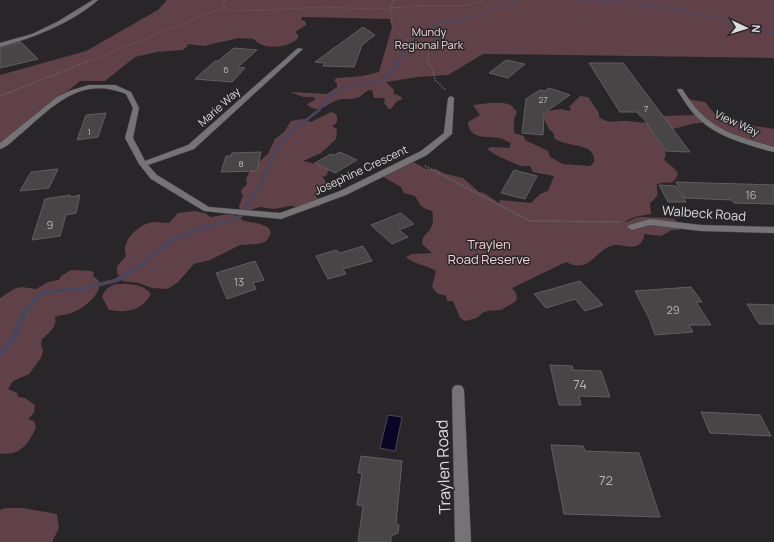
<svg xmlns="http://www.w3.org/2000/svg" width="774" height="542" font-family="Manrope,sans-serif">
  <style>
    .green { fill: #614148 }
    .water { fill: #090525; stroke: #49465c }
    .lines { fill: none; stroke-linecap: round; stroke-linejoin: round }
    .stream { fill: #49465c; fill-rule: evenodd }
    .building { fill: #484546; stroke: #615e60 }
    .minor-casing { stroke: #454446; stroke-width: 1 }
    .path-far2 { stroke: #646264; stroke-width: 1; stroke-dasharray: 1 1; stroke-linecap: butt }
    .path-far1 { stroke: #646264; stroke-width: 1.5; stroke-dasharray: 1.5 1.5; stroke-linecap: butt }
    .path { stroke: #646264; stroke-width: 2; stroke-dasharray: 1.5 1.5; stroke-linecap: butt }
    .minor { fill: #757375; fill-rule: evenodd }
    .labels { text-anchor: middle; stroke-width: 3; stroke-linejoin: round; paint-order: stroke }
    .far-number-label { font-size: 9px; fill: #b8b6b7 }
    .far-park-label { font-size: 11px; fill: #f5d4da; stroke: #282628 }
    .far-street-label { font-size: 11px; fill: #dddcdd; stroke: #282628 }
    .number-label { font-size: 11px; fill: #b8b6b7 }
    .street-label { font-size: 13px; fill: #dddcdd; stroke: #282628 }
    .park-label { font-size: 13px; fill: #f5d4da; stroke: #282628 }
    .near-number-label { font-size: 13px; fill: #b8b6b7 }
    .near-street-label { font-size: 16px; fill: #dddcdd; stroke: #282628 }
  </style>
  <rect width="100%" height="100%" fill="#282628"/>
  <g class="green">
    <path d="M 167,0 L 774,0 L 774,58 L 483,54 L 448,75 L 418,77 L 386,82 L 394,90 L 394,94 L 400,96 L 403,99 L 397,101 L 391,109 L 389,109 L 384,103 L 385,101 L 384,98 L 374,98 L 372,90 C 364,90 365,94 359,97 C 352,100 344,98 337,100 C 329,103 316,116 307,104 L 315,100 L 314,97 L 303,97 L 290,92 L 327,94 L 337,87 L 337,84 L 334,80 L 337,78 L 363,76 L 379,72 L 392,27 L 390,19 L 302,17 L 301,19 L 306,22 L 306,25 L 295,32 L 298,35 L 298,38 C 289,48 263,51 254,39 L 238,38 L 204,46 L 187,44 L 188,46 L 183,50 L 157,52 L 135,57 L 105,81 L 80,81 L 0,147 L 0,75 L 86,51 L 158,10 Z"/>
    <path d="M 580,96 L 588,97 L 599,113 L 599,117 C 608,124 616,121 627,121 C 636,122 646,123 656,123 L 661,117 L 665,116 L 697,115 L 706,122 L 692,124 L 673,129 L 671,131 L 654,134 L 666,154 L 664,160 L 675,169 L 678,174 C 672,188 668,180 657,184 C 657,195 660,195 650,203 L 651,214 L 634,217 L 624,222 L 594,217 L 581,218 L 594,217 L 627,222 L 635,218 L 642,217 L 668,218 L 674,219 L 681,225 L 679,230 L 672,230 L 661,236 L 644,234 L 644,237 C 639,251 629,246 618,245 C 596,244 593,276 566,262 L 512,288 L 516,293 L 517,298 L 515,302 L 501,310 L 487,311 L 482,313 L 477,318 L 465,321 L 460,318 L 453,301 L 447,301 L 446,295 C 439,295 435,293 432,286 L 436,271 C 427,265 413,264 406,257 L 412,254 L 432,253 L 422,244 C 422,231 437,233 432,211 C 420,207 421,206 415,196 L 404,193 L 401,187 L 380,175 L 410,160 L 426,169 L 436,169 L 443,173 L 463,178 L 479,192 L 484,193 L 499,203 L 500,200 L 531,203 L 540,194 L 548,191 L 554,176 L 533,172 L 530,166 L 520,166 L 496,155 L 487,149 L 491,147 L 509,148 L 511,143 C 507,141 503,139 499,138 C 487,136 469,140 468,122 L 480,115 L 473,105 L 490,103 L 504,103 L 511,105 L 517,112 L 514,119 L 514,133 L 524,136 L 525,140 L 548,151 L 550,157 L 563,164 L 590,166 L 594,162 C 594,159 594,155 592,153 C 588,144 563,146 554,138 L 554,134 L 549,129 L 543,117 L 547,111 L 561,109 L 570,111 L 571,109 L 569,107 Z"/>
    <path d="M 687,99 L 705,102 L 719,119 L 730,122 L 774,129 L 774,148 L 740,137 L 709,123 Z"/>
    <path d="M 331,112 L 336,114 C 338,120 338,123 332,126 L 337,129 L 336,139 L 321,153 L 303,161 C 311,163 322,164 328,170 L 327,175 L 322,177 L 325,180 L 326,186 L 319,190 L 316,196 L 321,203 L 320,206 L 312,208 L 290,206 L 274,209 L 260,207 L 247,211 L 240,210 L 239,206 L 243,196 L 241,192 L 242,189 L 247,184 L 246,179 L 251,169 L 268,154 L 275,139 L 284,132 L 291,121 L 304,119 L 311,122 Z"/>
    <path d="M 194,211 L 205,213 L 211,217 C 222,215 236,211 243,221 C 256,223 282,225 265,242 L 257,244 L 240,245 L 210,260 L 194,264 L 178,282 L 168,289 L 152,288 L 139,283 L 122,281 L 117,273 L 117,266 L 126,256 C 120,241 139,224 153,222 C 158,222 164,223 169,223 L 178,213 Z"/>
    <path d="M 71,270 L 91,271 L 94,273 L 93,276 L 99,281 C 102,295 83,309 71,313 C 66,315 61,315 55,317 C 58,326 49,333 42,339 L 41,344 L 43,351 L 41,358 L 29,374 L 13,381 L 8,389 L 17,393 L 18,397 L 25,398 L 35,405 L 34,413 L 28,419 L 34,421 L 36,427 C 32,437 25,450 13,453 C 9,454 4,453 0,454 L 0,298 L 14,289 L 21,287 L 36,289 L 48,282 L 59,280 L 61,276 Z"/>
    <path d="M 116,284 C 128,284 143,283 151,294 C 142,311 126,313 109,310 L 102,297 C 105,289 108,287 116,284 Z"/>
    <path d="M 5,508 L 23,508 L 57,514 L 59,528 L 52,542 L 0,542 L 0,510 Z"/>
  </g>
  <path class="water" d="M 388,415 L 402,417 L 395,451 L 380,448 Z"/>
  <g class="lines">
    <g class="stream">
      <path d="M 516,0 L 519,0 C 510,6 498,7 487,11 C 482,14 476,17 470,19 C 442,25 430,20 411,46 L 409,46 L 389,78 L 384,81 L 353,86 L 331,96 L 320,111 L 297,129 L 280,146 L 262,185 L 245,213 L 245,215 L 238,220 L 195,232 L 174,241 L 143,266 L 118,282 L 80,291 L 48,293 L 39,299 L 27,313 L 16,340 L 2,356 L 0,357 L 0,350 L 11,337 L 22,310 L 35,297 L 45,290 L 80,287 L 114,279 L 139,264 L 170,239 L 191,230 L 234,218 L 242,213 L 242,212 L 258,185 L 277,145 L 295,127 L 318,109 L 329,94 L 351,84 L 383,79 L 387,76 L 407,45 L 409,45 C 423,20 445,23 470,17 C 476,16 481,12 487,10 C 497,6 507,5 516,0 Z"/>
      <path d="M 580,0 L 645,4 L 666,6 L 693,12 L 748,27 L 774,32 L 774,34 C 737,27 702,13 664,8 C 646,5 628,4 610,3 C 600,3 589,3 580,0 Z"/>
    </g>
  </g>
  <g class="building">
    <path d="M 363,27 L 375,35 L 362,45 L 354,67 L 323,66 L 325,63 L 315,62 Z"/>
    <path d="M 21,42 L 38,59 L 0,68 L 0,48 Z"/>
    <path d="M 234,48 L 257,50 L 238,67 L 245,68 L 232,82 L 195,79 L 215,61 L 218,61 Z"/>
    <path d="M 506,60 L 525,64 L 508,78 L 489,73 Z"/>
    <path d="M 589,63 L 623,63 L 690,152 L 665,151 L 642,116 L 640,116 L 637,112 L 620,112 Z"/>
    <path d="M 549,88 L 570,95 L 544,113 L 543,135 L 522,133 L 526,99 L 540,90 L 545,91 Z"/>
    <path d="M 106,113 L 98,137 L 77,140 L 86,115 Z"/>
    <path d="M 261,152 L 257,171 L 221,172 L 226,156 L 231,156 L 232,153 Z"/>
    <path d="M 340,152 L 357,160 L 335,173 L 315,163 L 331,154 L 334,155 Z"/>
    <path d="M 58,169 L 49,188 L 20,191 L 31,172 Z"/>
    <path d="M 514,170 L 537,176 L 525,199 L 501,193 Z"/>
    <path d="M 676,182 L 774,185 L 774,204 L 734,203 L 732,200 L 685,198 Z"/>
    <path d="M 659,185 L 676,186 L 686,202 L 668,202 Z"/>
    <path d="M 70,195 L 70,197 L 80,195 L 76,213 L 66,215 L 60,236 L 32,240 L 45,199 Z"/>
    <path d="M 401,213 L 414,224 L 399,230 L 408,237 L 392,244 L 371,225 Z"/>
    <path d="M 363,246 L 372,261 L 343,269 L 346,274 L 328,279 L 316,256 L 336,250 L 340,253 Z"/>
    <path d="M 255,261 L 264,280 L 253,283 L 256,289 L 227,299 L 216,273 Z"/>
    <path d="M 580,281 L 603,305 L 585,311 L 575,299 L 546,308 L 534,294 Z"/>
    <path d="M 691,287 L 702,302 L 696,302 L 711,325 L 689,325 L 693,332 L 655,335 L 649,318 L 635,291 Z"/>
    <path d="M 747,304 L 774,305 L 774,324 L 759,324 Z"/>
    <path d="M 550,365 L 572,366 L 573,370 L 601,371 L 610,397 L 579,396 L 581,405 L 559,405 Z"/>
    <path d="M 701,412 L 760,415 L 771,436 L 710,433 Z"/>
    <path d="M 551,445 L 583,446 L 585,451 L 639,453 L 660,517 L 564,514 Z"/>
    <path d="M 361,456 L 402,461 L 396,523 L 399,525 L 398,533 L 391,536 L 391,542 L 358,542 L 363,506 L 357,505 L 362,473 L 358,473 Z"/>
  </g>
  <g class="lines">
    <g class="minor-casing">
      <g id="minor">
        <path d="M 93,0 L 98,0 C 72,23 33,38 0,47 L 0,43 L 32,34 L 57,22 Z"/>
        <path d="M 298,48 L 303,49 L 194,149 L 148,165 L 157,175 L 209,207 L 280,213 L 340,191 L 421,151 L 444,133 L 448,98 L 451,96 L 454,98 L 452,134 L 427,155 L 346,195 L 281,219 L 204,211 L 151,179 L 139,164 L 125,138 L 133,108 L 126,94 C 81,75 53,106 22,133 C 15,138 8,147 0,149 L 0,143 L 57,97 L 72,90 L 89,85 L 115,85 L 131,92 L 139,108 L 133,138 L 145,161 L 188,145 Z"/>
        <path d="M 678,89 L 682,89 C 689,99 696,110 706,118 C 724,134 751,140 774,147 L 774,152 C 750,146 718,137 700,120 C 690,111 684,100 677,90 Z"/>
        <path d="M 650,219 L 701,225 L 774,227 L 774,233 L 701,231 L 650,225 L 632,230 L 627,227 L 629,225 Z"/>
        <path d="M 458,385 L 462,386 L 464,390 L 471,542 L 455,542 L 452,390 L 454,386 Z"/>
      </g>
    </g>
    <g class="path-far2">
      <path d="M 226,0 L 223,3 L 226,9 L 237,11 L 326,7 L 371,9 L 420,6 L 453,6 L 469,5 L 484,0"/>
      <path d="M 393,0 C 388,17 391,31 408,39 L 405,45 L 429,49 L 428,62"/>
      <path d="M 87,62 L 225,7"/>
    </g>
    <g class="path-far1">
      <path d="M 428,61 L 428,63 L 433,70 L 435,80 L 446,90"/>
      <path d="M 0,96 L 89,61"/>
    </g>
    <path class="path" d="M 425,166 L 530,221 L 620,222"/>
    <use href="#minor" class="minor"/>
  </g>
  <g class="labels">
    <g class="far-number-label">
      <text x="226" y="73">6</text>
      <text x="543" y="103">27</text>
      <text x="646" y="112">7</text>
      <text x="89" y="135">1</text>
      <text x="241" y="167">8</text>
    </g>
    <g class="far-park-label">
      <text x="429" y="36">Mundy<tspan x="429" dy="13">Regional Park</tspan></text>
    </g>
    <g class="far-street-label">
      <text transform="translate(219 107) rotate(-42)" y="4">Marie Way</text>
      <text transform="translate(737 123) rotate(24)" y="4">View Way</text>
      <text transform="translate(361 170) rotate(-25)" y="4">Josephine Crescent</text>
    </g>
    <g class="number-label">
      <text x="751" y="199">16</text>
      <text x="50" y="229">9</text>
      <text x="239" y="286">13</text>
      <text x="673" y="314">29</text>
    </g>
    <g class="street-label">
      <text transform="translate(704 213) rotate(4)" y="5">Walbeck Road</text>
    </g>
    <g class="park-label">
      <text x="489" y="249">Traylen<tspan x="489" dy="15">Road Reserve</tspan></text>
    </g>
    <g class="near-number-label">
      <text x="580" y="389">74</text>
      <text x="606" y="485">72</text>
    </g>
    <g class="near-street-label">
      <text transform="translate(443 467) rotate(-92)" y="6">Traylen Road</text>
    </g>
  </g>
  <g transform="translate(746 28) rotate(94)" stroke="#282628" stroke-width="3" paint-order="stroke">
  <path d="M0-3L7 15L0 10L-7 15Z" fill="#dddcdd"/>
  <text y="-6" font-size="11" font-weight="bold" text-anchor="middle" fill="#dddcdd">N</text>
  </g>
</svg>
